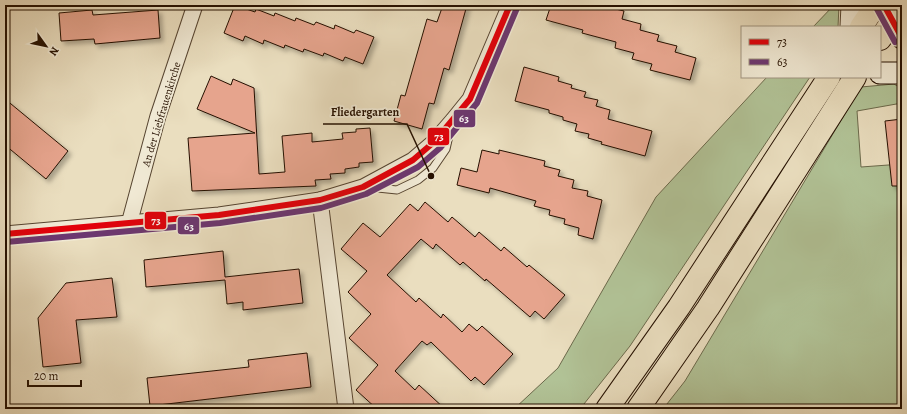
<svg xmlns="http://www.w3.org/2000/svg" width="907" height="414" font-family="Alegreya,serif">
  <style>
    .green { fill: #b1c296; stroke: #6b694b }
    .building { fill: #e6a48d; stroke: #251000; filter: url(#shadow) }
    .lines { fill: none; stroke-linecap: round; stroke-linejoin: round }
    .service-casing { stroke: #564430; stroke-width: 9 }
    .minor-casing { stroke: #564430; stroke-width: 17 }
    .tertiary-casing { stroke: #564430; stroke-width: 21 }
    .secondary-casing { stroke: #251000; stroke-width: 23 }
    .primary-casing { stroke: #251000; stroke-width: 24 }
    .trunk-casing { stroke: #251000; stroke-width: 24 }
    .service { stroke: #f1ead5; stroke-width: 7 }
    .minor { stroke: #f1ead5; stroke-width: 15 }
    .tertiary { stroke: #f1ead5; stroke-width: 19 }
    .secondary { stroke: #f1ead5; stroke-width: 21 }
    .primary { stroke: #eadebf; stroke-width: 22 }
    .trunk { stroke: #eadebf; stroke-width: 22 }
    .bus-1-casing { stroke: #f1ead5; stroke-width: 9 }
    .bus-2-casing { stroke: #f1ead5; stroke-width: 9 }
    .bus-1 { stroke: #e2000a; stroke-width: 6 }
    .bus-2 { stroke: #6c3770; stroke-width: 6 }
    .labels { text-anchor: middle; stroke-width: 3.5; stroke-linejoin: round; paint-order: stroke }
    .street-label { font-size: 11px; fill: #251000; stroke: #f1ead5 }
    .leader { fill: none; stroke: #251000; stroke-width: 1.5 }
    .callout-dot { fill: #251000; stroke: #f1ead5; stroke-width: 1.5 }
    .callout-label { font-size: 12px; text-anchor: middle; font-weight: bold; fill: #251000; stroke: #f1ead5; stroke-width: 3.5; stroke-linejoin: round; paint-order: stroke }
    .line-badge { stroke: #f1ead5; stroke-width: 1.5 }
    .badge-label { font-size: 11px; text-anchor: middle; font-weight: bold; fill: #fff }
  </style>
  <defs>
    <filter id="shadow"><feDropShadow dx="3.5" dy="3.5" stdDeviation="2" flood-color="#0004"/></filter>
  </defs>
  <rect width="100%" height="100%" fill="#eadebf"/>
  <filter id="stains"><feTurbulence type="fractalNoise" baseFrequency=".005" numOctaves="4"/><feColorMatrix values="0 0 0 0 .2 0 0 0 0 .09 0 0 0 0 .02 0 0 0 .5 -.17"/></filter>
  <radialGradient id="worn" r=".72"><stop offset=".6" stop-color="#630" stop-opacity="0"/><stop offset="1" stop-color="#630" stop-opacity=".3"/></radialGradient>
  <g class="green">
    <path d="M 834,5 L 839,5 L 838,27 L 813,27 Z"/>
    <path d="M 767,77 L 810,77 L 630,346 L 580,409 L 514,409 L 558,368 L 656,197 Z"/>
    <path d="M 894,84 L 902,89 L 902,103 L 857,111 L 861,167 L 902,164 L 902,409 L 663,409 L 685,381 L 861,87 Z"/>
  </g>
  <g class="building">
    <path d="M 235,5 L 255,12 L 256,9 L 274,16 L 275,13 L 295,21 L 296,18 L 314,25 L 316,22 L 334,29 L 335,25 L 354,33 L 356,30 L 374,37 L 363,64 L 345,57 L 343,61 L 324,53 L 323,56 L 304,49 L 303,52 L 285,45 L 284,48 L 264,40 L 263,44 L 245,36 L 243,41 L 224,33 Z"/>
    <path d="M 443,5 L 467,5 L 449,70 L 444,68 L 434,104 L 429,103 L 422,129 L 394,121 L 401,95 L 405,96 L 427,19 L 437,22 Z"/>
    <path d="M 551,5 L 599,5 L 624,11 L 622,19 L 641,24 L 640,30 L 659,35 L 657,41 L 677,46 L 675,52 L 696,58 L 690,80 L 650,70 L 652,64 L 632,59 L 634,53 L 615,48 L 616,42 L 582,33 L 583,30 L 546,20 Z"/>
    <path d="M 92,10 L 93,15 L 158,10 L 160,38 L 95,44 L 94,39 L 61,41 L 59,13 Z"/>
    <path d="M 524,67 L 559,77 L 558,81 L 572,85 L 571,88 L 586,92 L 584,97 L 598,100 L 596,106 L 610,110 L 608,119 L 652,131 L 645,156 L 601,144 L 602,142 L 588,138 L 589,134 L 575,131 L 577,124 L 563,120 L 563,117 L 549,113 L 549,110 L 515,101 Z"/>
    <path d="M 211,76 L 231,85 L 233,79 L 254,88 L 259,174 L 285,172 L 282,136 L 312,133 L 312,142 L 343,139 L 342,133 L 356,132 L 356,129 L 370,128 L 373,162 L 359,163 L 359,167 L 345,169 L 345,173 L 330,174 L 331,179 L 315,180 L 316,186 L 192,191 L 188,138 L 255,133 L 197,109 Z"/>
    <path d="M 5,99 L 68,151 L 46,179 L 5,145 Z"/>
    <path d="M 902,119 L 902,186 L 892,186 L 885,121 Z"/>
    <path d="M 482,150 L 499,154 L 499,150 L 545,161 L 544,166 L 560,170 L 558,176 L 574,180 L 572,188 L 588,191 L 587,196 L 602,200 L 593,239 L 578,235 L 579,228 L 564,224 L 565,219 L 549,215 L 550,210 L 534,206 L 536,201 L 490,188 L 489,193 L 457,185 L 461,168 L 477,172 Z"/>
    <path d="M 425,202 L 448,222 L 452,217 L 475,237 L 479,232 L 501,251 L 504,247 L 527,267 L 529,265 L 565,295 L 544,319 L 535,311 L 530,317 L 486,279 L 485,281 L 463,262 L 460,265 L 436,244 L 433,249 L 421,239 L 387,275 L 416,302 L 419,298 L 441,318 L 443,314 L 462,332 L 469,324 L 477,331 L 482,326 L 513,354 L 484,385 L 475,377 L 471,381 L 431,342 L 427,345 L 422,341 L 395,371 L 415,390 L 419,385 L 445,409 L 377,409 L 356,390 L 378,365 L 349,338 L 371,314 L 348,292 L 367,271 L 341,249 L 363,223 L 380,237 L 410,204 L 418,211 Z"/>
    <path d="M 223,251 L 225,277 L 299,269 L 303,303 L 243,310 L 243,302 L 227,304 L 225,280 L 146,287 L 144,260 Z"/>
    <path d="M 112,278 L 117,317 L 76,320 L 81,363 L 43,367 L 38,318 L 66,283 Z"/>
    <path d="M 307,353 L 311,387 L 150,406 L 147,378 L 249,367 L 248,360 Z"/>
  </g>
  <g class="lines">
    <g class="service-casing">
      <path id="service" d="M 368,187 L 397,190 L 418,180 L 433,168 L 446,149 L 451,127"/>
    </g>
    <g class="minor-casing">
      <g id="minor">
        <path d="M 320,200 L 346,409"/>
        <path d="M 129,224 L 158,116 L 195,5"/>
        <path d="M 5,234 L 219,215 L 320,200 L 363,187 L 413,160 L 434,142 L 453,120 L 470,99 L 510,5"/>
      </g>
    </g>
    <g class="tertiary-casing">
      <path id="tertiary" d="M 850,27 L 851,5"/>
    </g>
    <g class="secondary-casing">
      <g id="secondary">
        <path d="M 884,5 L 902,38"/>
        <path d="M 880,73 L 902,73"/>
      </g>
    </g>
    <g class="primary-casing">
      <path id="primary" d="M 893,20 L 902,6"/>
    </g>
    <g class="trunk-casing">
      <g id="trunk">
        <path d="M 861,27 L 876,5"/>
        <path d="M 880,39 L 893,20"/>
        <path d="M 607,409 L 679,307 L 829,77"/>
        <path d="M 638,409 L 708,308 L 855,77"/>
      </g>
    </g>
    <use href="#service" class="service"/>
    <use href="#minor" class="minor"/>
    <use href="#tertiary" class="tertiary"/>
    <use href="#secondary" class="secondary"/>
    <use href="#primary" class="primary"/>
    <use href="#trunk" class="trunk"/>
    <g class="bus-1-casing">
      <g id="bus-1">
        <path d="M 884,5 L 902,38"/>
        <path d="M 5,234 L 219,215 L 320,200 L 363,187 L 413,160 L 434,142 L 470,99 L 510,5"/>
      </g>
    </g>
    <g class="bus-2-casing">
      <g id="bus-2">
        <path d="M 877,9 L 895,42"/>
        <path d="M 6,242 L 220,223 L 321,208 L 366,194 L 418,167 L 440,148 L 459,125 L 477,103 L 517,8"/>
      </g>
    </g>
    <use href="#bus-1" class="bus-1"/>
    <use href="#bus-2" class="bus-2"/>
  </g>
  <g class="labels">
    <g class="street-label">
      <text transform="translate(161 114) rotate(-73)" y="4">An der Liebfrauenkirche</text>
    </g>
  </g>
  <path class="leader" d="M431 176L407 124H323"/>
  <circle class="callout-dot" cx="431" cy="176" r="4"/>
  <g class="callout-label">
    <text x="365" y="116">Fliedergarten</text>
  </g>
  <g class="line-badge">
    <rect x="453" y="109" width="23" height="19" rx="4" fill="#6c3770"/>
    <rect x="427" y="127" width="23" height="19" rx="4" fill="#e2000a"/>
    <rect x="144" y="211" width="23" height="19" rx="4" fill="#e2000a"/>
    <rect x="177" y="216" width="23" height="19" rx="4" fill="#6c3770"/>
  </g>
  <g class="badge-label">
    <text x="464" y="122">63</text>
    <text x="439" y="140">73</text>
    <text x="156" y="224">73</text>
    <text x="189" y="230">63</text>
  </g>
  <rect width="907" height="414" fill="none" stroke="#eadebf" stroke-width="20"/>
  <rect x="6" y="6" width="895" height="402" fill="none" stroke="#251000" stroke-width="2"/>
  <rect x="10" y="10" width="887" height="394" fill="none" stroke="#251000"/>
  <rect x="741" y="26" width="140" height="52" fill="#f1ead5" stroke="#9f9380"/>
  <rect x="749" y="39" width="20" height="6" fill="#e2000a" stroke="#9f9380"/>
  <text x="777" y="46" font-size="12" fill="#251000">73</text>
  <rect x="749" y="59" width="20" height="6" fill="#6c3770" stroke="#9f9380"/>
  <text x="777" y="66" font-size="12" fill="#251000">63</text>
  <g transform="translate(46 46) rotate(123)" stroke="#f1ead5" stroke-width="3" paint-order="stroke">
  <path d="M0-3L7 15L0 10L-7 15Z" fill="#251000"/>
  <text y="-6" font-size="11" font-weight="bold" text-anchor="middle" fill="#251000">N</text>
  </g>
  <path d="M28 380v6h53v-6" fill="none" stroke="#251000" stroke-width="2"/>
  <text x="34" y="380" font-size="12" fill="#251000" stroke="#f1ead5" stroke-width="3" paint-order="stroke">20 m</text>
  <rect width="100%" height="100%" filter="url(#stains)"/>
  <rect width="100%" height="100%" fill="url(#worn)"/>
</svg>
